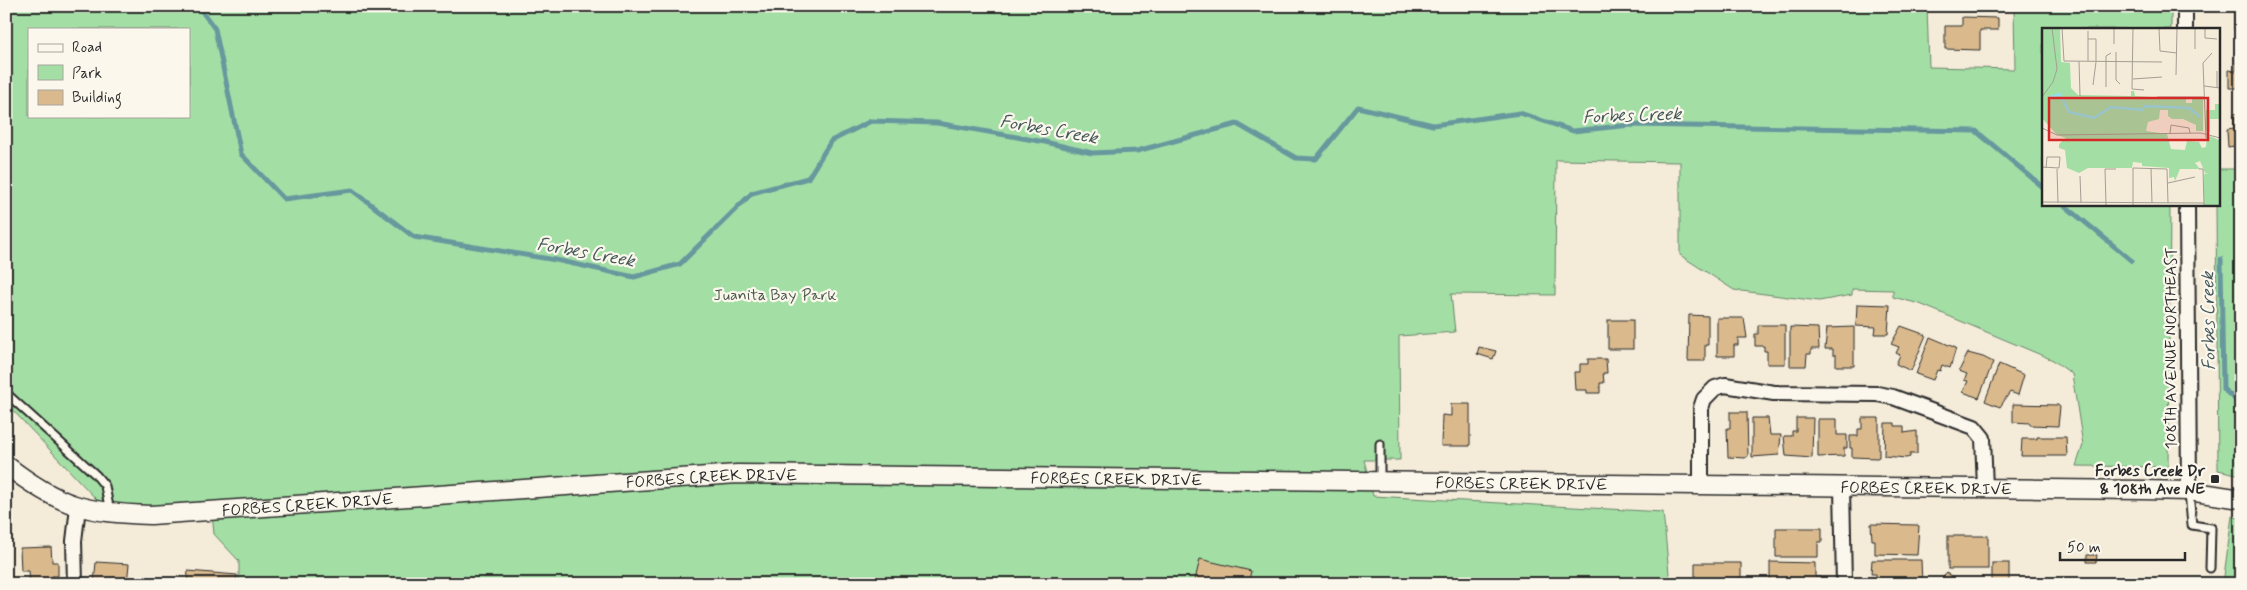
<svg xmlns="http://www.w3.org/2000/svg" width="2247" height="590" font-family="Mynerve,sans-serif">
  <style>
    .green { fill: #a3dfa5; stroke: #678568; fill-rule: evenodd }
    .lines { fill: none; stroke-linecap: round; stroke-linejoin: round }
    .stream { stroke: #67989d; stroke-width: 5 }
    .building { fill: #daba8d; stroke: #2b2b2b }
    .service-casing { stroke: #2b2b2b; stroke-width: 11 }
    .minor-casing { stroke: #2b2b2b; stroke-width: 18 }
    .tertiary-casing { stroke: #2b2b2b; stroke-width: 21 }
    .service { stroke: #fbf7ec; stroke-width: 7 }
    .minor { stroke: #fbf7ec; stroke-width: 14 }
    .tertiary { stroke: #fbf7ec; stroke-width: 18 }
    .poi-dot { fill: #2b2b2b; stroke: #fbf7ec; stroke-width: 2 }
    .labels { text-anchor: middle; stroke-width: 4.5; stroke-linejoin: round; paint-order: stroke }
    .park-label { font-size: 16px; fill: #49584a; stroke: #fbf7ec }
    .street-label { font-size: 16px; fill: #2b2b2b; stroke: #fbf7ec }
    .poi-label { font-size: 16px; font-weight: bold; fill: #2b2b2b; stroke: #fbf7ec; text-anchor: end }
    .water-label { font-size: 18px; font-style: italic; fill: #44585a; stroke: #fbf7ec }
    .inset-river { fill: none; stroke: #8fe0e9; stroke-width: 2.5 }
    .inset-road { fill: none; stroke: #a49e93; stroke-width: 1 }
    .view { fill: #d62828; fill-opacity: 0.15; stroke: #d62828; stroke-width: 2.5 }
    .inset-edge { fill: none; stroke: #2b2b2b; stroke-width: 2.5 }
  </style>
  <rect width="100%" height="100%" fill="#f4ebd9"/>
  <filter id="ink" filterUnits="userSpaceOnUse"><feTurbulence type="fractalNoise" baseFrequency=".02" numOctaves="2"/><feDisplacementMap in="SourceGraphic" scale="10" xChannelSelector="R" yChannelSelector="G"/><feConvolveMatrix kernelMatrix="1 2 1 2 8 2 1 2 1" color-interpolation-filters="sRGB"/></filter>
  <g filter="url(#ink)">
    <g class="green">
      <path d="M 6,6 L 1927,6 L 1929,67 L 2015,69 L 2014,6 L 2171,7 L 2171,29 L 2043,29 L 2043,204 L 2170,204 L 2168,467 L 2076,466 L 2083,445 L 2072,374 L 2053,360 L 1920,304 L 1893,297 L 1893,290 L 1852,289 L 1852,295 L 1819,301 L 1734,290 L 1680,255 L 1680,162 L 1556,160 L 1555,295 L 1451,294 L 1455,332 L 1399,336 L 1400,460 L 1364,460 L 1373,496 L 1663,512 L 1670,584 L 239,584 L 239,561 L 214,534 L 212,514 L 111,515 L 6,403 ZM 29,29 L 189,29 L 189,116 L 29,116 Z"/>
      <path d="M 2218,169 L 2241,169 L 2241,475 L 2218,470 L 2216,204 L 2218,204 Z"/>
      <path d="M 2232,516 L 2241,519 L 2241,584 L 2223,584 Z"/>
    </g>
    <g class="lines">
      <g class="stream">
        <path d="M 198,6 L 215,29 L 241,154 L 284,199 L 352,190 L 414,237 L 556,260 L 634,277 L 680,264 L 752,193 L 808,178 L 831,141 L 871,121 L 937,123 L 1045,142 L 1092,153 L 1137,151 L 1237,124 L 1296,158 L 1316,159 L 1358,107 L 1433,125 L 1520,113 L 1573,131 L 1631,125 L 1976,131 L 2043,187"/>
        <path d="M 2063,204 L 2132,261"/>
        <path d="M 2221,259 L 2223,389 L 2241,404"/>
      </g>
    </g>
    <g class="building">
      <path d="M 2241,6 L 2241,30 L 2234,30 L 2234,13 L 2240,13 Z"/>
      <path d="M 1962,17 L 1998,18 L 1998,30 L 1980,30 L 1980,50 L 1945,49 L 1945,26 L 1962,26 Z"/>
      <path d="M 2236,55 L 2241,55 L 2241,88 L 2229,88 L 2229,70 L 2236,71 Z"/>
      <path d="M 2241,113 L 2241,145 L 2228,147 L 2227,129 L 2234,128 L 2234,114 Z"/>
      <path d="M 1857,304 L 1890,305 L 1888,334 L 1875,334 L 1876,327 L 1856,326 Z"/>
      <path d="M 1689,315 L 1708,316 L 1708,345 L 1705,345 L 1705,361 L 1688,361 Z"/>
      <path d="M 1717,318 L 1744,318 L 1747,338 L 1738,338 L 1738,345 L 1734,345 L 1734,356 L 1717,356 Z"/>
      <rect x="1608" y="320" width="25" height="29"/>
      <path d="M 1758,325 L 1785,325 L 1785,364 L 1767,364 L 1767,351 L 1764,351 L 1764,346 L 1755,346 L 1755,334 L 1758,334 Z"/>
      <path d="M 1901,326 L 1926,335 L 1911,371 L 1896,364 L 1900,355 L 1896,353 L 1899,347 L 1891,344 Z"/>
      <path d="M 1790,327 L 1818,328 L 1819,349 L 1811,349 L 1811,354 L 1807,354 L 1806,366 L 1790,366 Z"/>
      <path d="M 1854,327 L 1854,366 L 1836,366 L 1836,355 L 1833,355 L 1833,349 L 1825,349 L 1827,328 Z"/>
      <path d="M 1930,337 L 1956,348 L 1950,368 L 1942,365 L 1940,371 L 1937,370 L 1933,380 L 1916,374 Z"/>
      <path d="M 1479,347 L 1496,351 L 1493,359 L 1477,354 Z"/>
      <path d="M 1968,353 L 1983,357 L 1993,362 L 1979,398 L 1963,392 L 1968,381 L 1964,380 L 1967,374 L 1959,371 Z"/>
      <path d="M 1588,359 L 1606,359 L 1607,373 L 1603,373 L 1604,383 L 1600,383 L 1600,393 L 1587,393 L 1587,390 L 1575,390 L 1574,372 L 1580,372 L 1580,364 L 1588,364 Z"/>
      <path d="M 1999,364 L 2024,375 L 2018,395 L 2010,392 L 2000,407 L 1985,401 Z"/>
      <path d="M 1451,404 L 1470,404 L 1470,446 L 1441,446 L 1442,415 L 1451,416 Z"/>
      <path d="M 2013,404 L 2058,405 L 2060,407 L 2058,426 L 2030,425 L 2030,423 L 2013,422 Z"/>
      <path d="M 1730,412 L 1747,412 L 1748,456 L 1745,458 L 1728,457 L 1727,428 L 1730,428 Z"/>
      <path d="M 1752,418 L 1768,418 L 1770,435 L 1781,435 L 1779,455 L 1752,457 Z"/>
      <path d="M 1796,418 L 1813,418 L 1812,458 L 1786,456 L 1784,436 L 1792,436 L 1792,431 L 1796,431 Z"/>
      <path d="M 1862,418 L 1879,418 L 1879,457 L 1877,458 L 1852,457 L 1852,448 L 1850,448 L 1850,436 L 1858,436 L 1858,429 L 1862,429 Z"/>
      <path d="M 1818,419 L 1837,419 L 1837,435 L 1847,435 L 1847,448 L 1844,448 L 1844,456 L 1818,457 Z"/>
      <path d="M 1885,423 L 1895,423 L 1895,426 L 1904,426 L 1904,433 L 1917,431 L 1917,454 L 1910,454 L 1910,457 L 1906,458 L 1884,456 Z"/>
      <path d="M 2037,437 L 2066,437 L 2067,456 L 2021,456 L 2022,439 L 2037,439 Z"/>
      <path d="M 1871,524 L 1917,525 L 1919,526 L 1917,555 L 1875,554 L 1875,540 L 1872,540 Z"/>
      <path d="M 1776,528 L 1822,528 L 1822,542 L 1818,542 L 1818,557 L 1776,557 Z"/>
      <rect x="1948" y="536" width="40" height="33"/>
      <path d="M 51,547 L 52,562 L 58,562 L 58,576 L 52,576 L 52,584 L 30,584 L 29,571 L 21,571 L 20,548 Z"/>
      <path d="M 2087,555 L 2097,555 L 2096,562 L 2087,562 Z"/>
      <path d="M 1200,559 L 1251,571 L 1248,584 L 1194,584 Z"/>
      <path d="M 1872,560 L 1921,560 L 1922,584 L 1876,584 L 1876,574 L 1871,574 Z"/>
      <path d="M 96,562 L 129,564 L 127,584 L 94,584 Z"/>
      <path d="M 1770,562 L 1815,563 L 1815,577 L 1820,577 L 1820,584 L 1770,584 Z"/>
      <path d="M 1695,563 L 1741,563 L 1741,578 L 1737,578 L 1737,584 L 1695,584 Z"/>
      <rect x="1992" y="563" width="17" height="21"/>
      <path d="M 188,571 L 237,575 L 236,584 L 187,584 Z"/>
      <path d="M 1947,573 L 1953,580 L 1949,584 L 1942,578 Z"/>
    </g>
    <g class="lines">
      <g class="service-casing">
        <g id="service">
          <path d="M 6,393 L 96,475 L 105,486 L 110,512"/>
          <path d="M 1380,444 L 1380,480"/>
          <path d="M 2189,492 L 2192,525 L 2211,528 L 2210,568"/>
        </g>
      </g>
      <g class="minor-casing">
        <g id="minor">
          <path d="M 2185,6 L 2185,29"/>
          <path d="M 2187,204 L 2189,491"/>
          <path d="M 1701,486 L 1701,408 L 1704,399 L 1715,388 L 1725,385 L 1774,393 L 1877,394 L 1893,397 L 1974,427 L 1983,438 L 1985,488"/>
          <path d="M 1842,487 L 1844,584"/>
          <path d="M 75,584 L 74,541 L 78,507"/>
        </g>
      </g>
      <g class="tertiary-casing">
        <g id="tertiary">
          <path id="s1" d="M 6,465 C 59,506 85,513 151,515 L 737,474 L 2143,490 L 2189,491 L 2241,499"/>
        </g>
      </g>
      <use href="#service" class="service"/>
      <use href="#minor" class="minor"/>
      <use href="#tertiary" class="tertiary"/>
    </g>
  </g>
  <rect class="poi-dot" x="2210" y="474" width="10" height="10" rx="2.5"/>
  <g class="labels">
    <g class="park-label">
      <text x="775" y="300">Juanita Bay Park</text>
    </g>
    <g class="street-label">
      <text transform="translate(2170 348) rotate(-90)" y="6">108TH AVENUE NORTHEAST</text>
      <text dy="6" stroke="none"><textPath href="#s1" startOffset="719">FORBES CREEK DRIVE</textPath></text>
      <text dy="6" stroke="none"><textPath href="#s1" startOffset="1124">FORBES CREEK DRIVE</textPath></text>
      <text dy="6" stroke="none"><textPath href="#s1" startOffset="1529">FORBES CREEK DRIVE</textPath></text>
      <text dy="6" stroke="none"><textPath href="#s1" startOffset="1934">FORBES CREEK DRIVE</textPath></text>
      <text dy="6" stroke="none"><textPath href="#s1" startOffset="314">FORBES CREEK DRIVE</textPath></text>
    </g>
    <g class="poi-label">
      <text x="2205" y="476">Forbes Creek Dr<tspan x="2205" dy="18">&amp; 108th Ave NE</tspan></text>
    </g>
    <g class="water-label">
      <text transform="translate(1632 115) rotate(-2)" y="6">Forbes Creek</text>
      <text transform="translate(1049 129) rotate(10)" y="6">Forbes Creek</text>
      <text transform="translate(586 252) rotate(10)" y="6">Forbes Creek</text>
      <text transform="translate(2208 321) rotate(-91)" y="6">Forbes Creek</text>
    </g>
  </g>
  <g transform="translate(2042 28)">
    <rect width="178" height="178" fill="#f4ebd9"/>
    <path d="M 0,0 L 18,0 L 19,34 L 28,35 L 29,60 L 36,67 L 89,68 L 89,63 L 92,63 L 93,68 L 144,71 L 144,75 L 150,75 L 150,71 L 161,71 L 161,103 L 154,103 L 154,97 L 141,91 L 130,91 L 126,88 L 126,82 L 118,82 L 117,91 L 106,94 L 104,103 L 125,106 L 129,121 L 143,122 L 145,113 L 157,114 L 160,120 L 164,119 L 165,107 L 177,112 L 177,177 L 162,177 L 162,146 L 167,145 L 163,145 L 158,133 L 153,135 L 158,141 L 138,141 L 133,153 L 132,149 L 127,150 L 127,140 L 100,138 L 100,135 L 91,134 L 90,140 L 46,140 L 37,145 L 25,140 L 23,122 L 17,120 L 17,116 L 24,110 L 15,107 L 0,90 ZM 173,76 L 177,76 L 177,91 L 168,91 L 168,104 L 164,103 L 164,82 L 173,82 Z" fill="#a3dfa5"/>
    <path class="inset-river" d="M 8,69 L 18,66 L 27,84 L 52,90 L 69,79 L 100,82 L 103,78 L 147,80 L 158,89"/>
    <path class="inset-road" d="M 20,0 L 22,33 L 120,34M 91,0 L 90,61 L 102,62M 117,0 L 118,23 L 135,25M 163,0 L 163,10 L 175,11M 46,3 L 46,33M 46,11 L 54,11 L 54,33M 72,16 L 72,0M 153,21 L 153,0M 74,24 L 74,52 L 78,56M 37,33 L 38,68M 175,43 L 175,60M 134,47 L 135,0M 91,51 L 120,49M 51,57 L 54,34M 162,58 L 178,60M 64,59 L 64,28 L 69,25M 0,69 L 11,54 L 15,41 L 10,0M 115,69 L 162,69M 0,100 L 15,107 L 159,105 L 178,110M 128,105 L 129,97 L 147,100 L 148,105M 164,110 L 161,35 L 170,25M 0,139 L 17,140 L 18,129 L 5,129 L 4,140M 109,140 L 110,175M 15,141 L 16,175M 157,141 L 161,141 L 162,177M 38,148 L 39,175M 126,155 L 153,149M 0,174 L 162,175M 64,177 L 63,141 L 74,141M 91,177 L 91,140 L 125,141 L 126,175"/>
    <path class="view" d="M 7,70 L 166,70 L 166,112 L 7,112 Z"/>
    <rect width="178" height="178" class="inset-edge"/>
  </g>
  <rect width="2247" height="590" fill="none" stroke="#fbf7ec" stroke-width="25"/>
  <rect x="12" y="12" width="2222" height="565" fill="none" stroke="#2b2b2b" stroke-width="2" filter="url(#ink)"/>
  <rect x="28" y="28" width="162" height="90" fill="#fbf7ec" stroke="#a8a59f"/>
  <rect x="38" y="44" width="25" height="8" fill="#fbf7ec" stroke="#a8a59f"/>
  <text x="72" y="52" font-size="15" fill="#2b2b2b">Road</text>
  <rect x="38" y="65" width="25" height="15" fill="#a3dfa5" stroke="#a8a59f"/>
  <text x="72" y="78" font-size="15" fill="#2b2b2b">Park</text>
  <rect x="38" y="90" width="25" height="15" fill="#daba8d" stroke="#a8a59f"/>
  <text x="72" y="102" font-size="15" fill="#2b2b2b">Building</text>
  <path d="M2060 552v8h125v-8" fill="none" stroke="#2b2b2b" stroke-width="2.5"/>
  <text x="2067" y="552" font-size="15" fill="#2b2b2b" stroke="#fbf7ec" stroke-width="4" paint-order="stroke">50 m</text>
</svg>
